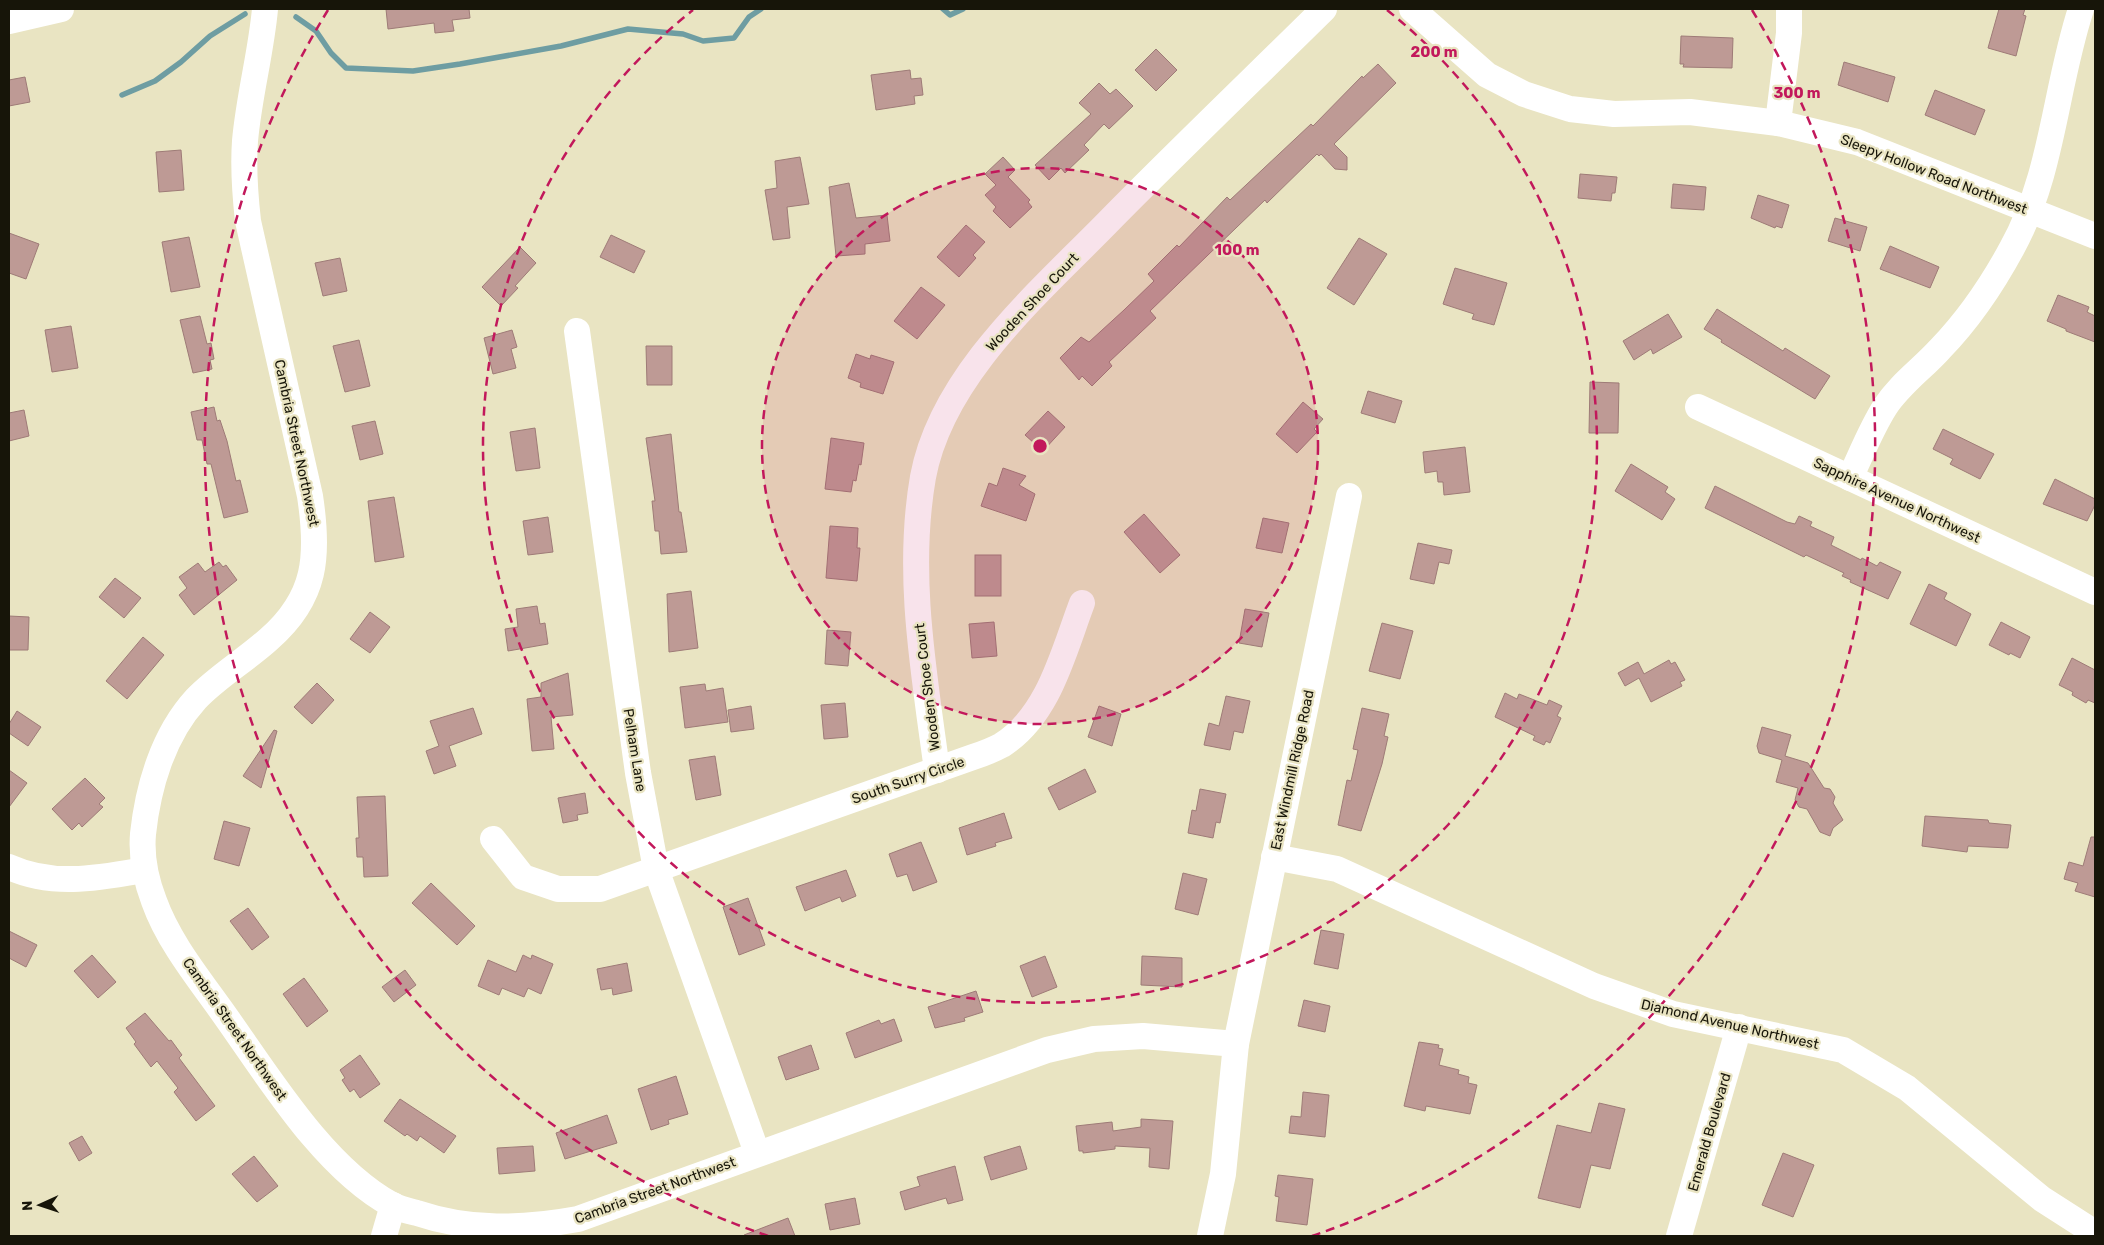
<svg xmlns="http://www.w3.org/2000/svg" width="2104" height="1245" font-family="Rubik,sans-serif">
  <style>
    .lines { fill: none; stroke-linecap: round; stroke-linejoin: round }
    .stream { stroke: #6e9da2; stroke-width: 5.5 }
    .building { fill: #be9a95; stroke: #9e7b77 }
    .minor { stroke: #fff; stroke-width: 26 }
    .ring { fill: none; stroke: #c2185b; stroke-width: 2.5; stroke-dasharray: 9 6 }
    .labels { text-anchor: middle; stroke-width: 4.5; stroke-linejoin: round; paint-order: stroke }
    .street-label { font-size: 14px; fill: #171509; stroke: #e9e4c2 }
    .centre { fill: #c2185b; stroke: #e9e4c2; stroke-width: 2.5 }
    .ring-label { font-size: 15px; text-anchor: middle; font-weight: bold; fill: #c2185b; stroke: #e9e4c2; stroke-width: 4.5; stroke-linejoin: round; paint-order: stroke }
  </style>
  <rect width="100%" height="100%" fill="#e9e4c2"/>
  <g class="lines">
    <g class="stream">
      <path d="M 943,9 L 950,15 L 963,9"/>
      <path d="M 296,17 L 316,31 L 331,53 L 346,68 L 413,71 L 460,64 L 561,46 L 628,29 L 683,34 L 703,41 L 734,38 L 749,17 L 761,9"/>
      <path d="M 122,95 L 155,81 L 181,62 L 210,36 L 245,14"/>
    </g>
  </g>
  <g class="building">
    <path d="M 386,9 L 469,9 L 470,18 L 452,20 L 454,31 L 435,33 L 434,23 L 388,29 Z"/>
    <path d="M 1999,9 L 2025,9 L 2023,15 L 2026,16 L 2016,56 L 1988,48 Z"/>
    <path d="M 1681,36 L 1733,38 L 1732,68 L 1683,67 L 1684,64 L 1680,64 Z"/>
    <path d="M 1156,49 L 1177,70 L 1156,91 L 1135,70 Z"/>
    <path d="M 1844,62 L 1895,77 L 1888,102 L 1838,85 Z"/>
    <path d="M 1378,64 L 1396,83 L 1334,144 L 1347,157 L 1347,170 L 1335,169 L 1321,154 L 1319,156 L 1317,154 L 1267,203 L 1265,200 L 1150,311 L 1156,318 L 1109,362 L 1112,366 L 1092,386 L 1082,376 L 1079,380 L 1060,358 L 1081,337 L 1089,342 L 1124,310 L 1154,281 L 1148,274 L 1177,245 L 1179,247 L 1227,197 L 1230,200 L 1311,124 L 1313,126 L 1362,76 L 1363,78 Z"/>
    <path d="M 910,70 L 911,79 L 921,78 L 923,95 L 914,96 L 915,104 L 876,110 L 871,75 Z"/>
    <path d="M 25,77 L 30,102 L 9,106 L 9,80 Z"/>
    <path d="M 1099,83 L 1110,94 L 1116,89 L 1133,106 L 1109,129 L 1104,124 L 1084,145 L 1089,150 L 1065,173 L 1061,168 L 1049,180 L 1035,165 L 1091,114 L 1079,103 Z"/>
    <path d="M 1935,90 L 1985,110 L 1975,135 L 1925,115 Z"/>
    <path d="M 181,150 L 184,190 L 159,192 L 156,152 Z"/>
    <path d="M 800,157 L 809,204 L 787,207 L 790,238 L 773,240 L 765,190 L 777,188 L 775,161 Z"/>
    <path d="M 1003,157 L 1015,170 L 1008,177 L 1030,200 L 1028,202 L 1032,207 L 1010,228 L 993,211 L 996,207 L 985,195 L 996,185 L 985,174 Z"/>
    <path d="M 1580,174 L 1617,177 L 1615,193 L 1612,193 L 1611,201 L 1578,198 Z"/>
    <path d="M 849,183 L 856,218 L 887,215 L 890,241 L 865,244 L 865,254 L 836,256 L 829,187 Z"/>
    <path d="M 1673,184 L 1706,187 L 1704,210 L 1671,208 Z"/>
    <path d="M 1758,195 L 1789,205 L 1782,228 L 1776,226 L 1775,228 L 1751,218 Z"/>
    <path d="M 1835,218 L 1867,227 L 1860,251 L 1828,241 Z"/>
    <path d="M 966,225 L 985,242 L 973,255 L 976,258 L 959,277 L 937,257 Z"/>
    <path d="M 9,233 L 39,244 L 26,279 L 9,273 Z"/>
    <path d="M 611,235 L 645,251 L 634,273 L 600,257 Z"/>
    <path d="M 189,237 L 200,287 L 171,292 L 162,242 Z"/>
    <path d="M 1359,238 L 1387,254 L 1354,305 L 1327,288 Z"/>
    <path d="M 1890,246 L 1939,267 L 1930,288 L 1880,269 Z"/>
    <path d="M 520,247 L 536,263 L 515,286 L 518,288 L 501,306 L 482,287 Z"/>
    <path d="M 340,258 L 347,291 L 323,296 L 315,263 Z"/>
    <path d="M 1455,268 L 1507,283 L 1494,325 L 1472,319 L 1474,314 L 1443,304 Z"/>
    <path d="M 921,287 L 945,305 L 917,339 L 894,321 Z"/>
    <path d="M 2058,295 L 2089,307 L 2087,312 L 2095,316 L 2095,342 L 2066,331 L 2066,329 L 2047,321 Z"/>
    <path d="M 1717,309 L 1783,351 L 1785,348 L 1830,376 L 1815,399 L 1721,342 L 1722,340 L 1704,329 Z"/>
    <path d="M 1668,314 L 1682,337 L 1653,354 L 1651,349 L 1634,360 L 1623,341 Z"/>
    <path d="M 200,316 L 207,344 L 211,343 L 214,359 L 210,360 L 212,369 L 193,373 L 180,320 Z"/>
    <path d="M 71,326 L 78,368 L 52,372 L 45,330 Z"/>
    <path d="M 512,330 L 517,347 L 511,349 L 516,368 L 493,374 L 484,338 Z"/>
    <path d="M 359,340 L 370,386 L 345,392 L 333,346 Z"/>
    <path d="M 646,346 L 672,346 L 672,385 L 647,385 Z"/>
    <path d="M 856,354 L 870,359 L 871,355 L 894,362 L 883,394 L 860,387 L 861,383 L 848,378 Z"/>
    <path d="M 1590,382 L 1619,383 L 1618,433 L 1589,433 Z"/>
    <path d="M 1368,391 L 1402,401 L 1395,423 L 1361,413 Z"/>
    <path d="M 1303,402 L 1323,419 L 1314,429 L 1317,432 L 1297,453 L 1276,434 Z"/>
    <path d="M 214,407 L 217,421 L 220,420 L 227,441 L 236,481 L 240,480 L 248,512 L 224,518 L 211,464 L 207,464 L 202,440 L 197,440 L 191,412 Z"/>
    <path d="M 24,410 L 29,436 L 9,441 L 9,413 Z"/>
    <path d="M 1048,411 L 1065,427 L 1043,451 L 1025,435 Z"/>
    <path d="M 375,421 L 383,454 L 360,460 L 352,426 Z"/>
    <path d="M 535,428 L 540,468 L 516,471 L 510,432 Z"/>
    <path d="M 1943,429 L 1994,454 L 1980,479 L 1950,464 L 1953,459 L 1933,449 Z"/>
    <path d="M 671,434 L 679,512 L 681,512 L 687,552 L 661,554 L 659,531 L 655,531 L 652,501 L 655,501 L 646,438 Z"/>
    <path d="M 831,438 L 864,443 L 861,465 L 859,464 L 856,481 L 853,480 L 851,492 L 825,489 Z"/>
    <path d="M 1465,447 L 1470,492 L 1444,495 L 1443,482 L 1438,482 L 1437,471 L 1425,473 L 1423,452 Z"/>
    <path d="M 1631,464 L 1668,487 L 1665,492 L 1675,499 L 1662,520 L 1615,491 Z"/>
    <path d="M 1003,468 L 1026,476 L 1019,485 L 1035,494 L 1026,521 L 981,506 L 989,483 L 997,486 Z"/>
    <path d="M 2055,479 L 2095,499 L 2095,505 L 2087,521 L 2043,504 Z"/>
    <path d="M 1715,486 L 1787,522 L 1795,524 L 1799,516 L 1812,522 L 1810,526 L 1834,537 L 1831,545 L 1861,560 L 1862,558 L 1877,566 L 1880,562 L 1901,572 L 1888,599 L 1850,582 L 1851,580 L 1842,576 L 1844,573 L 1806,555 L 1804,557 L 1705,508 Z"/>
    <path d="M 394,497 L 404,557 L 375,562 L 368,501 Z"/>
    <path d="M 1144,514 L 1180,555 L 1160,573 L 1124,532 Z"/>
    <path d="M 548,517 L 553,552 L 528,555 L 523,521 Z"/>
    <path d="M 1263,518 L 1289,523 L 1282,553 L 1256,548 Z"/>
    <path d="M 830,526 L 858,528 L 857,548 L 860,548 L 857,581 L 826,578 Z"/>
    <path d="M 1418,543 L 1452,550 L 1449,564 L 1439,562 L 1434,584 L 1410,579 Z"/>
    <rect x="975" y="555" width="26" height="41"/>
    <path d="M 219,562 L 223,567 L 226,565 L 237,580 L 194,615 L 179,595 L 187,588 L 179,577 L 198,563 L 205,572 Z"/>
    <path d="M 115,578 L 141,598 L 124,618 L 99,597 Z"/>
    <path d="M 1929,584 L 1947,593 L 1944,599 L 1971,614 L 1956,646 L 1910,624 Z"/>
    <path d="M 691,591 L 698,648 L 669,652 L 667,594 Z"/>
    <path d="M 537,606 L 540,624 L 545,623 L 548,644 L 508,651 L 505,629 L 518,627 L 516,609 Z"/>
    <path d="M 1245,609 L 1269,613 L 1262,647 L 1239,643 Z"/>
    <path d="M 370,612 L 390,627 L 370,653 L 350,639 Z"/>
    <path d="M 9,616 L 29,617 L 28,650 L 9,650 Z"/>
    <path d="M 994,622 L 997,656 L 972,658 L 969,624 Z"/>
    <path d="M 2001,622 L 2030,637 L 2020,658 L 2010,653 L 2009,655 L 1989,645 Z"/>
    <path d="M 1382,623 L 1413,631 L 1400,679 L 1369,671 Z"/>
    <path d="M 827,630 L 851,632 L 848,666 L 825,664 Z"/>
    <path d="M 143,637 L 164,655 L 127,699 L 106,681 Z"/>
    <path d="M 2072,658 L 2095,670 L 2095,703 L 2088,700 L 2086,703 L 2072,695 L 2073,692 L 2059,685 Z"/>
    <path d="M 1669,660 L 1671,664 L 1675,662 L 1685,680 L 1680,682 L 1682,686 L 1651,702 L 1639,678 L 1625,686 L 1618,673 L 1638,662 L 1644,674 Z"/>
    <path d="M 568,673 L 573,715 L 551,717 L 554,749 L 532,751 L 527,699 L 541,697 L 541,683 Z"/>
    <path d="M 317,683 L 334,700 L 312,724 L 294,707 Z"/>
    <path d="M 705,684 L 706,691 L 723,688 L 728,722 L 685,728 L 680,687 Z"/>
    <path d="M 1505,693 L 1517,699 L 1519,694 L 1547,705 L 1549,700 L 1562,706 L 1557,716 L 1561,718 L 1550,743 L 1546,741 L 1544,745 L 1533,740 L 1535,736 L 1495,717 Z"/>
    <path d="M 1226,696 L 1250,701 L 1243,733 L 1234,731 L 1230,750 L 1204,745 L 1209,723 L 1219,726 Z"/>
    <path d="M 845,703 L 848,737 L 824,739 L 821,705 Z"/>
    <path d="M 751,706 L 754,729 L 731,732 L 728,710 Z"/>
    <path d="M 1099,706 L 1121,714 L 1112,746 L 1088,737 Z"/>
    <path d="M 473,708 L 482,734 L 449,746 L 456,766 L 434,774 L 426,751 L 439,746 L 430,721 Z"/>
    <path d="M 1362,708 L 1389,714 L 1384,736 L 1388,737 L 1382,764 L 1361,831 L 1338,825 L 1347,780 L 1351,781 L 1358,750 L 1353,749 Z"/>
    <path d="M 17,711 L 41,727 L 28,746 L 9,733 L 9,724 Z"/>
    <path d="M 1762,727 L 1791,735 L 1785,756 L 1808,763 L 1824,788 L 1830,789 L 1835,797 L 1833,803 L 1843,820 L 1833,828 L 1830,836 L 1820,832 L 1807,809 L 1799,807 L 1795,800 L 1798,788 L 1776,782 L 1782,760 L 1759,753 L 1757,746 Z"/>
    <path d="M 274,730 L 277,731 L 261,788 L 243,776 Z"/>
    <path d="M 715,756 L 721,795 L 696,800 L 689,760 Z"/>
    <path d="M 1085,769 L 1096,792 L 1059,810 L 1048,788 Z"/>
    <path d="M 9,770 L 27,783 L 9,807 Z"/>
    <path d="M 85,778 L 105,798 L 99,804 L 103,807 L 82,827 L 79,823 L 72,830 L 52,809 Z"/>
    <path d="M 1200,789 L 1226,794 L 1220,823 L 1216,822 L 1213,838 L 1188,833 L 1192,810 L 1196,811 Z"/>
    <path d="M 585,793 L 588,813 L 577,815 L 578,820 L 563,823 L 558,798 Z"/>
    <path d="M 385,796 L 388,876 L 364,877 L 363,857 L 357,857 L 356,838 L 359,838 L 357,797 Z"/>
    <path d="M 1004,813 L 1012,838 L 995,843 L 996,846 L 967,855 L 959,828 Z"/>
    <path d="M 1925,816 L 1988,820 L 1989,823 L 2011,825 L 2008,848 L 1968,846 L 1967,852 L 1922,846 Z"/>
    <path d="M 224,821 L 250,828 L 239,866 L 214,859 Z"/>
    <path d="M 2091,837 L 2095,837 L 2095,897 L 2075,891 L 2078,883 L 2064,879 L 2069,862 L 2083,866 Z"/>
    <path d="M 921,842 L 937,882 L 913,891 L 907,874 L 897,877 L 889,854 Z"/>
    <path d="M 846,870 L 856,896 L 842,902 L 840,897 L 805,911 L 796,887 Z"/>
    <path d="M 1183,873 L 1207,879 L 1198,915 L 1175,909 Z"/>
    <path d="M 431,883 L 475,926 L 457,945 L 412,903 Z"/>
    <path d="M 748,898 L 765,945 L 739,955 L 723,907 Z"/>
    <path d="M 248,908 L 269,937 L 252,950 L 230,921 Z"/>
    <path d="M 1321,930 L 1344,934 L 1338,969 L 1314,964 Z"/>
    <path d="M 9,931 L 37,945 L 26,967 L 9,958 Z"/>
    <path d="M 92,955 L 116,982 L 98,998 L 74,971 Z"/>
    <path d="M 523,955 L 531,959 L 532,955 L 553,964 L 541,994 L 528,988 L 524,997 L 502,988 L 499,995 L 478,986 L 488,960 L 516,972 Z"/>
    <path d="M 1045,956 L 1057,987 L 1032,997 L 1020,966 Z"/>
    <path d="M 1142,956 L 1182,958 L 1182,987 L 1141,985 Z"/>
    <path d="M 627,963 L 632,991 L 613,995 L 612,988 L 601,990 L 597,969 Z"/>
    <path d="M 405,970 L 416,985 L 394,1002 L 382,987 Z"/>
    <path d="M 304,978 L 328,1011 L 307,1027 L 283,994 Z"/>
    <path d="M 976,991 L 983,1012 L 964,1018 L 965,1021 L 935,1028 L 928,1007 Z"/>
    <path d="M 1304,1000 L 1330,1006 L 1325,1032 L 1298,1026 Z"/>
    <path d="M 145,1013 L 169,1041 L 171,1040 L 182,1055 L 179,1058 L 215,1106 L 196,1121 L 174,1092 L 178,1088 L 157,1061 L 151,1067 L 134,1044 L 136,1042 L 126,1028 Z"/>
    <path d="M 894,1019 L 902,1041 L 855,1058 L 846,1033 L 879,1020 L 881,1024 Z"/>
    <path d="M 1419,1042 L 1439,1045 L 1438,1048 L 1443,1049 L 1439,1065 L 1459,1070 L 1458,1074 L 1469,1077 L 1468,1083 L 1477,1085 L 1470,1114 L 1426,1106 L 1425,1111 L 1404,1106 Z"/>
    <path d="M 811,1045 L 819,1069 L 786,1080 L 778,1057 Z"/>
    <path d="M 360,1055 L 380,1084 L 360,1098 L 354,1089 L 350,1092 L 342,1080 L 345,1078 L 340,1070 Z"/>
    <path d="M 676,1076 L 688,1114 L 668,1120 L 669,1124 L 651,1130 L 638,1089 Z"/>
    <path d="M 1303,1092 L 1329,1095 L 1325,1137 L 1289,1133 L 1291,1116 L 1301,1117 Z"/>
    <path d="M 400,1099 L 456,1136 L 444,1153 L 420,1136 L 417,1141 L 407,1134 L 405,1136 L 384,1121 Z"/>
    <path d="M 1599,1103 L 1625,1109 L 1610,1169 L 1591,1165 L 1580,1208 L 1538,1198 L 1557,1125 L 1591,1133 Z"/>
    <path d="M 607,1115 L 617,1143 L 565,1159 L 556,1133 Z"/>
    <path d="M 1141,1119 L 1173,1121 L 1169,1169 L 1149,1167 L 1150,1148 L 1115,1146 L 1115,1149 L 1083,1153 L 1083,1151 L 1079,1151 L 1076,1126 L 1112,1122 L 1113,1131 L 1141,1127 Z"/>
    <path d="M 82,1136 L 92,1153 L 79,1161 L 69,1143 Z"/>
    <path d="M 533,1146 L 535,1171 L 499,1174 L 497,1148 Z"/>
    <path d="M 1020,1146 L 1027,1169 L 991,1180 L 984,1157 Z"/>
    <path d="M 1783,1153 L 1814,1165 L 1793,1217 L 1762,1205 Z"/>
    <path d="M 254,1156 L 278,1186 L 257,1202 L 232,1174 Z"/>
    <path d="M 955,1166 L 963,1200 L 948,1204 L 946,1198 L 905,1210 L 900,1192 L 920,1186 L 917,1177 Z"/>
    <path d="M 1278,1175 L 1313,1179 L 1307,1225 L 1276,1221 L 1279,1197 L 1275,1196 Z"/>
    <path d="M 855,1198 L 860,1224 L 830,1230 L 825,1204 Z"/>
    <path d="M 788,1218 L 795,1236 L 744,1236 L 744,1235 Z"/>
  </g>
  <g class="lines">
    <g class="minor">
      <path d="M 265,9 C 261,53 249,96 245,141 C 243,168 245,194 248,221 L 310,496 C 319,555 317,597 269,639 C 246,660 218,676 196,699 C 163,735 148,787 143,834 C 141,857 146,880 154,901 C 169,943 200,980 226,1017 C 270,1079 324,1168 392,1205 C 399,1209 409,1211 417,1213 C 470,1231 523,1229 578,1219 L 1047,1050 L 1094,1039 L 1143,1036 L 1236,1044"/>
      <path d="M 1412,9 L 1487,75 L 1524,94 L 1570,109 L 1614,114 L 1690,112 L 1778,123 L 1857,142 L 2095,236"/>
      <path d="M 9,21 L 61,9"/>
      <path d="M 1778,123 L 1789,33 L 1789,9"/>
      <path d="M 577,331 L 638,773 L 656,869 L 757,1153"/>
      <path d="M 1698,407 L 2095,592"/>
      <path d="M 1850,478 C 1861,455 1871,429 1885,407 C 1900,384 1922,369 1940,349 C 1969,319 1992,285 2012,248 C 2053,174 2055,88 2081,9"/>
      <path d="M 937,770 C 924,673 906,574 923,477 C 942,374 1041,291 1111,219 C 1181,148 1253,79 1324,9"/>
      <path d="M 493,839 L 523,877 L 558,889 L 600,889 L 973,757 C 982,754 993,750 1002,745 C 1049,715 1063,653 1082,603"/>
      <path d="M 1274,857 L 1337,869 L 1594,986 L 1673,1014 L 1843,1050 L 1907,1088 L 2042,1199 L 2095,1233"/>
      <path d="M 9,867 C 53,887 98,878 144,870"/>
      <path d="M 384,1236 L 393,1205"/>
      <path d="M 1210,1236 L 1223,1174 L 1236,1044 L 1349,496"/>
      <path d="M 1679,1236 L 1739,1027"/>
    </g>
  </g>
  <circle cx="1040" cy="446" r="278" fill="#c2185b" fill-opacity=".12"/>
  <g class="ring">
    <circle cx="1040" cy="446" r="278"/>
    <path d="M1387 10A557 557 0 1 1 693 10"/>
    <path d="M768 1236A835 835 0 0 1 328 10M1752 10A835 835 0 0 1 1312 1236"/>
  </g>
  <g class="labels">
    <g class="street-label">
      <text transform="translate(1934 174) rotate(21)" y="5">Sleepy Hollow Road Northwest</text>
      <text transform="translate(1032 302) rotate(-47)" y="5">Wooden Shoe Court</text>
      <text transform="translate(297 443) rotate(78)" y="5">Cambria Street Northwest</text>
      <text transform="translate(1897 500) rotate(25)" y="5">Sapphire Avenue Northwest</text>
      <text transform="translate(927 687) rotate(-97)" y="5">Wooden Shoe Court</text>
      <text transform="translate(635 750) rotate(81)" y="5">Pelham Lane</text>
      <text transform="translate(1292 770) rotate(-78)" y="5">East Windmill Ridge Road</text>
      <text transform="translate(908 780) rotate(-19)" y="5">South Surry Circle</text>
      <text transform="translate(1730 1024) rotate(13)" y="5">Diamond Avenue Northwest</text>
      <text transform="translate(235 1029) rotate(55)" y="5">Cambria Street Northwest</text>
      <text transform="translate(1709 1132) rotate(-74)" y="5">Emerald Boulevard</text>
      <text transform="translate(655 1190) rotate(-20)" y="5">Cambria Street Northwest</text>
    </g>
  </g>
  <circle cx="1040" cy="446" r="8" class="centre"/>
  <g class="ring-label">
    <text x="1434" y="57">200 m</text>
    <text x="1797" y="98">300 m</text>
    <text x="1237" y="255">100 m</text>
  </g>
  <rect width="2104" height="1245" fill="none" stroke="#171509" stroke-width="20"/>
  <g transform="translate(40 1205) rotate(267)" stroke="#e9e4c2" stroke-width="4" paint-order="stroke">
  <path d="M0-4L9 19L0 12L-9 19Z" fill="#171509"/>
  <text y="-8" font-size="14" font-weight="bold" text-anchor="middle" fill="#171509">N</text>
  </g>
</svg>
